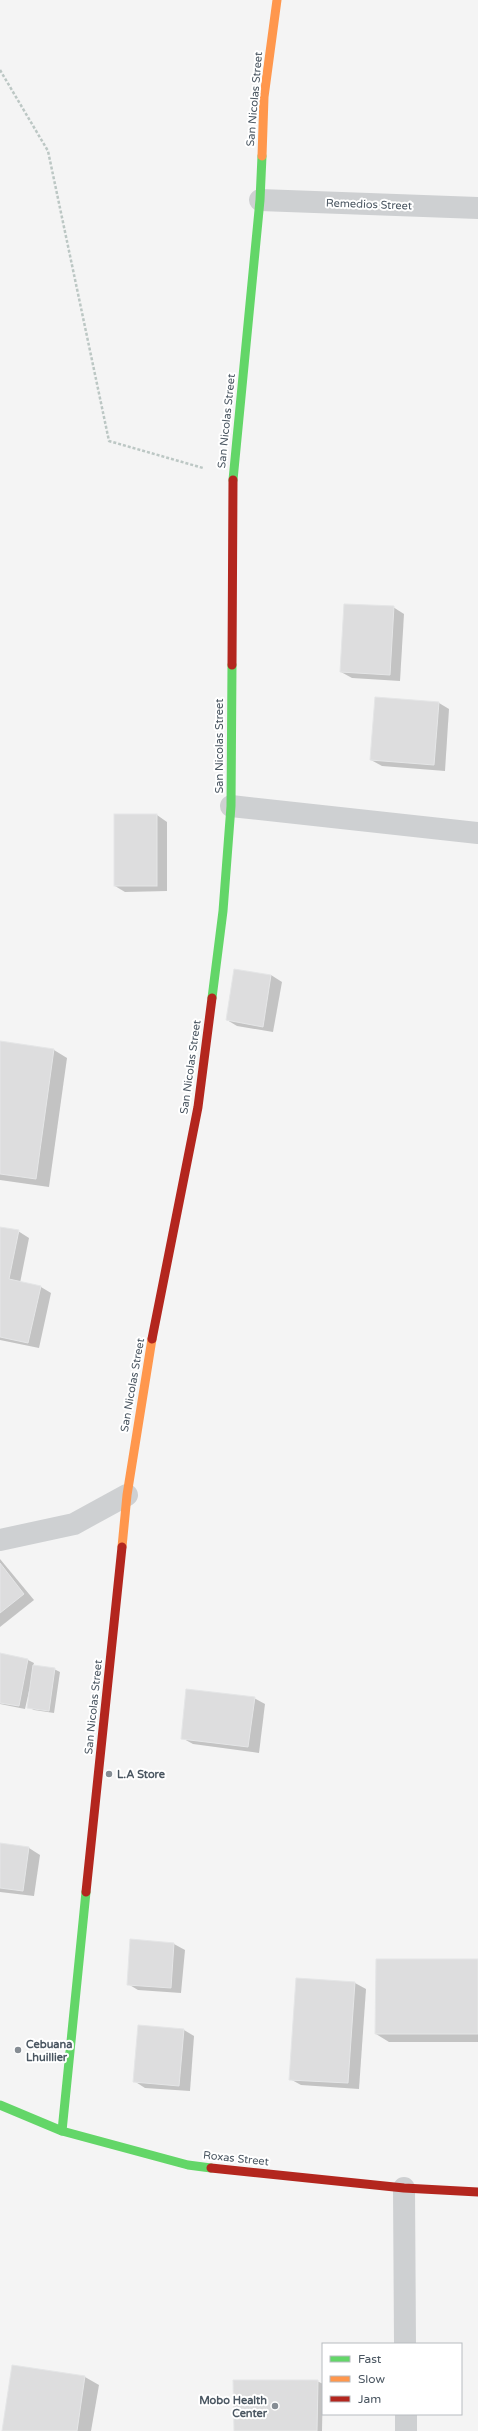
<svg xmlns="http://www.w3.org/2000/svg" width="478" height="2431" font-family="'Varela Round',sans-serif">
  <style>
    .shadow { fill: #0003 }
    .building { fill: #ddddde; stroke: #e5e6e7 }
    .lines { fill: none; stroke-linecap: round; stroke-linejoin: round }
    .path { stroke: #bcc7c4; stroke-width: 2.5; stroke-dasharray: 3 2; stroke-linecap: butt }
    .street { stroke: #ced0d2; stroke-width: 22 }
    .fast { stroke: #63d668; stroke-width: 9 }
    .slow { stroke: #ff974d; stroke-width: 9 }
    .jam { stroke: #b3261e; stroke-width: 9 }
    .poi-dot { fill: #868d94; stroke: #fff; stroke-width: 1.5 }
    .labels { text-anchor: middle; stroke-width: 4; stroke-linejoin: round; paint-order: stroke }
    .street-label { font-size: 11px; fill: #4a5661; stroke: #fff }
    .poi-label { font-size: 11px; font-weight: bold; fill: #4a5661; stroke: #fff; text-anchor: start }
  </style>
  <rect width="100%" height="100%" fill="#f4f4f4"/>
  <g class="shadow">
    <path d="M 393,607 L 404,614 L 400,681 L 352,678 L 341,672 Z"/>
    <path d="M 439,703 L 449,709 L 445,771 L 382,766 L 371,760 Z"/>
    <path d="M 157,815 L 167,822 L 167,891 L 125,892 L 115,886 Z"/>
    <path d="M 271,975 L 282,982 L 273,1032 L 237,1026 L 227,1020 Z"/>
    <path d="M 0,1042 L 54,1050 L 67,1058 L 49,1187 L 0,1180 Z"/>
    <path d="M 0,1228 L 18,1231 L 29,1238 L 20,1283 L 41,1287 L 51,1293 L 39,1348 L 0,1340 Z"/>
    <path d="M 0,1559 L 34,1600 L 0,1627 Z"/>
    <path d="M 0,1654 L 28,1660 L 34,1663 L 33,1666 L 54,1669 L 60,1672 L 54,1713 L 34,1710 L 28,1707 L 30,1691 L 29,1691 L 25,1709 L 0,1704 Z"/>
    <path d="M 254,1698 L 265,1704 L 259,1753 L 193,1744 L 182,1738 Z"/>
    <path d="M 0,1844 L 29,1848 L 40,1855 L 34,1896 L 0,1892 Z"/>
    <path d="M 131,1940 L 174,1944 L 185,1950 L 181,1993 L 138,1990 L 128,1984 Z"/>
    <path d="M 478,1960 L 478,2042 L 389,2042 L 376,2034 Z"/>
    <path d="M 297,1979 L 355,1983 L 366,1989 L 359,2089 L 301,2085 L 290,2079 Z"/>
    <path d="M 184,2030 L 194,2036 L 190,2091 L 145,2088 L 134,2081 Z"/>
    <path d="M 13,2366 L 85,2377 L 99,2385 L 91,2431 L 3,2431 Z"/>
    <path d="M 317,2381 L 323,2384 L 322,2431 L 235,2431 Z"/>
  </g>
  <g class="building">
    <path d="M 344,604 L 394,606 L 390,675 L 340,672 Z"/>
    <path d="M 375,697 L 439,702 L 434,765 L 370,760 Z"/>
    <rect x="114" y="814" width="43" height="72"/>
    <path d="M 234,969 L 271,975 L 263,1027 L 226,1020 Z"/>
    <path d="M 0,1041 L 54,1049 L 36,1179 L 0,1174 Z"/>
    <path d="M 0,1227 L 19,1230 L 9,1279 L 41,1286 L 28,1343 L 0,1337 Z"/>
    <path d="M 0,1563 L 24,1594 L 0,1613 Z"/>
    <path d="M 0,1653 L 28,1659 L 19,1706 L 0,1703 Z"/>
    <path d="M 33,1665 L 55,1668 L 49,1711 L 27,1708 Z"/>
    <path d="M 186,1689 L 255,1697 L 248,1747 L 181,1739 Z"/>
    <path d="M 0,1843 L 29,1847 L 23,1891 L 0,1888 Z"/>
    <path d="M 130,1939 L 174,1943 L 171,1988 L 127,1985 Z"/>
    <path d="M 376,1959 L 478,1959 L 478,2034 L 375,2034 Z"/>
    <path d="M 296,1978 L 355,1982 L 348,2083 L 289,2080 Z"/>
    <path d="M 138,2025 L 184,2029 L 179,2086 L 133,2082 Z"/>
    <path d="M 12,2365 L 85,2376 L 77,2431 L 2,2431 Z"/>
    <path d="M 233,2380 L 318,2380 L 317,2431 L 234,2431 Z"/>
  </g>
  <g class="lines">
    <path class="path" d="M 0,70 L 48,151 L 109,441 L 203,468"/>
    <g class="street">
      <path d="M 260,200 L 478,208"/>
      <path d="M 231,806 L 478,833"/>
      <path d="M 0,1540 L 74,1524 L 127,1495"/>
      <path d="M 404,2188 L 405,2344"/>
      <path d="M 406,2414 L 406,2431"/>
    </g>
    <g class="fast">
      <path d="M 233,480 L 260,200 L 262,156"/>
      <path d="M 212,998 L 223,911 L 231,806 L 232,665"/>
      <path d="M 0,2105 L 62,2131 L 188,2165 L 211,2168"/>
      <path d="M 62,2131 L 86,1892"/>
    </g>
    <g class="slow">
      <path d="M 262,156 L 264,97 L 277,0"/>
      <path d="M 122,1547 L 127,1495 L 152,1339"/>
    </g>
    <g class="jam">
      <path d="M 232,665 L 233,480"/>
      <path d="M 152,1339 L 198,1107 L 212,998"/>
      <path d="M 86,1892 L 122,1547"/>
      <path d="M 211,2168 L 404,2188 L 478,2192"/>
    </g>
  </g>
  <g class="poi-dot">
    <circle cx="109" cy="1774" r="4"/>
    <circle cx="18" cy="2050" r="4"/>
    <circle cx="275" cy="2406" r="4"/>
  </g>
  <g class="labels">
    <g class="street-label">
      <text transform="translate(254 99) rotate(-85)" y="4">San Nicolas Street</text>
      <text transform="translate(369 204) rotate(2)" y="4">Remedios Street</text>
      <text transform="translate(226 421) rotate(-84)" y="4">San Nicolas Street</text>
      <text transform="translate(219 746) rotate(-90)" y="4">San Nicolas Street</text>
      <text transform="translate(190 1067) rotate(-82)" y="4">San Nicolas Street</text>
      <text transform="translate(132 1385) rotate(-80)" y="4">San Nicolas Street</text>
      <text transform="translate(93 1707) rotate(-84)" y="4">San Nicolas Street</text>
      <text transform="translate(236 2158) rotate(6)" y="4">Roxas Street</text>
    </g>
    <g class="poi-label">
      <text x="117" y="1778">L.A Store</text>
      <text x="26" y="2048">Cebuana<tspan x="26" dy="13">Lhuillier</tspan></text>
      <text x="267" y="2404" text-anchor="end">Mobo Health<tspan x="267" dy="13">Center</tspan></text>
    </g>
  </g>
  <rect x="322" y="2343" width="140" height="72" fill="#ffffff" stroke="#b7bbc0"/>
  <rect x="330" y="2356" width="20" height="6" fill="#63d668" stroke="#b7bbc0"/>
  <text x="358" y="2363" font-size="12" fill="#4a5661">Fast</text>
  <rect x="330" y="2376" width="20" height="6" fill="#ff974d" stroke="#b7bbc0"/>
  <text x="358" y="2383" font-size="12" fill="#4a5661">Slow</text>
  <rect x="330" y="2396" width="20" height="6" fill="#b3261e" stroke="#b7bbc0"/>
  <text x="358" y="2403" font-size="12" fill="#4a5661">Jam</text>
</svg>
